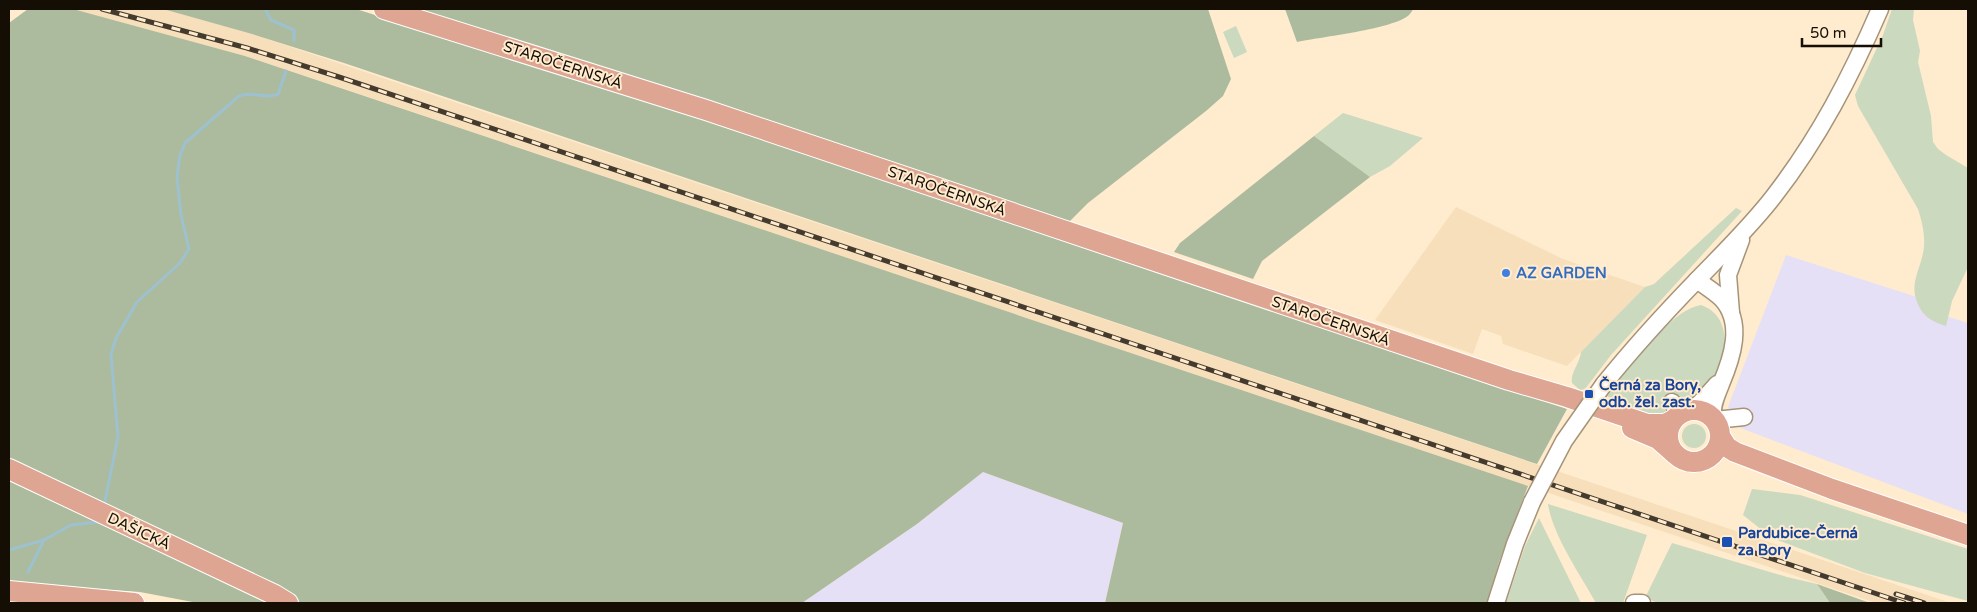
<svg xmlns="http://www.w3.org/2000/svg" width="1977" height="612" font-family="'Varela Round',sans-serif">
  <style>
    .built { fill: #f7dfbb }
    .industrial { fill: #e6e0f6 }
    .green { fill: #cbd9bf }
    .forest { fill: #acbb9e }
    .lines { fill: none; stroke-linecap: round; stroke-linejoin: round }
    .stream { stroke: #9dc1cf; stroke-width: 3 }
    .minor-casing { stroke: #a69479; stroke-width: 19 }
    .major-casing { stroke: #fff; stroke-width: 22 }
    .minor { stroke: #fff; stroke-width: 16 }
    .major { stroke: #dda592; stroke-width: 20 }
    .rail-casing { stroke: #443b2e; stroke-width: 5 }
    .rail { stroke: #ffebce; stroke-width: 3; stroke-dasharray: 9; stroke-linecap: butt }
    .minor-bridge-casing { stroke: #a69479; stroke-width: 19; stroke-linecap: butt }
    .minor-bridge { stroke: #fff; stroke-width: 16 }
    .shop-dot { fill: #3f7fe0; stroke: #ffebce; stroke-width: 2 }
    .transit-dot { fill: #1a4fb4; stroke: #ffebce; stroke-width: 2 }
    .labels { text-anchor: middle; stroke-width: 4; stroke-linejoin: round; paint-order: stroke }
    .street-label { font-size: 15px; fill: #140e05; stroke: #ffebce }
    .shop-label { font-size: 15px; font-weight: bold; fill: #366cbe; stroke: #ffebce; text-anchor: start }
    .transit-label { font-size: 15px; font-weight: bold; fill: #164399; stroke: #ffebce; text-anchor: start }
  </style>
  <rect width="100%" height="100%" fill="#ffebce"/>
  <g class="built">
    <path d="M 73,9 L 163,9 L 252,34 L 1951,603 L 1876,603 L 336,86 L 245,56 Z"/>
    <path d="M 1456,207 L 1563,259 L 1645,287 L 1567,366 L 1503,344 L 1501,336 L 1482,329 L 1473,354 L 1375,320 Z"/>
  </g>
  <g class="industrial">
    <path d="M 1786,255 L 1951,308 L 1947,315 L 1949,317 L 1968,323 L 1968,514 L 1738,427 L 1728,407 Z"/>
    <path d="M 983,472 L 1123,523 L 1105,603 L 802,603 L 917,524 Z"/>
  </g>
  <g class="green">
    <path d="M 1892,9 L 1914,9 L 1913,20 L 1920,51 L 1918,62 L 1931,116 L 1933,142 L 1938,149 L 1946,155 L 1968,168 L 1968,267 L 1952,301 L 1946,326 C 1936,323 1927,319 1921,310 C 1906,285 1921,272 1924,247 C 1925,234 1922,221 1918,209 L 1858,106 L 1855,95 L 1883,35 Z"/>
    <path d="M 1236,26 L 1247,52 L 1234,58 L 1223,32 Z"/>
    <path d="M 1343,113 L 1423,138 L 1390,166 L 1370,177 L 1314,136 Z"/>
    <path d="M 1736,208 L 1742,211 L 1611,355 L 1585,389 L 1580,390 L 1572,383 C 1570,373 1580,363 1581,352 L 1645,287 L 1654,284 Z"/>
    <path d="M 1701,305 C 1741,319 1723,378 1699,399 C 1692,404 1678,406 1670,409 L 1669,416 L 1642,415 L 1605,395 C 1625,371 1670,310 1701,305 Z"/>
    <circle cx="1694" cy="436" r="12"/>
    <path d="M 1752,489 L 1800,495 L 1968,549 L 1968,601 L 1865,573 L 1772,538 L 1743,515 Z"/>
    <path d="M 1548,504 L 1647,535 L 1623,603 L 1596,603 C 1580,574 1553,536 1548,504 Z"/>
    <path d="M 1539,518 L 1581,603 L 1506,603 L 1525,546 Z"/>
    <path d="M 1672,543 L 1787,577 L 1817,584 L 1830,603 L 1658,603 L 1645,598 Z"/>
  </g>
  <g class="forest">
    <path d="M 28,9 L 73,9 L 245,56 L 1528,486 L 1499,562 L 1488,603 L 1105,603 L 1123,523 L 983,472 L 917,524 L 802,603 L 299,603 L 288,592 L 9,458 L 9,23 Z"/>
    <path d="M 163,9 L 356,9 L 704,119 L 1567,409 L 1537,464 L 344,63 L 252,34 Z"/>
    <path d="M 413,9 L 1208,9 L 1231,79 L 1223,96 L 1206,111 L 1088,203 L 1068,223 Z"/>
    <path d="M 1285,9 L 1413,9 C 1413,10 1410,14 1409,15 C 1394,29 1320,37 1297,42 Z"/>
    <path d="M 1314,136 L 1370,177 L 1262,261 L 1253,279 L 1174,252 L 1180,243 Z"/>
    <path d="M 9,481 L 240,589 L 267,603 L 198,603 L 140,592 L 9,583 Z"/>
    <path d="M 1817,584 L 1870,603 L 1830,603 Z"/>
  </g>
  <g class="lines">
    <g class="stream">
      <path d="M 265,9 L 271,20 L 294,30 L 294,41"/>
      <path d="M 104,506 L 118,437 L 111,355 L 116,338 L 137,302 L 180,263 L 189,249 L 181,215 L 177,177 L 180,155 L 185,143 L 239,96 C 252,90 266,100 278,94 L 286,71"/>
      <path d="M 9,550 L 44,540 L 71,525 L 99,522"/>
      <path d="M 28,572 L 44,540"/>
    </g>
    <g class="minor-casing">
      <g id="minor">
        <path d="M 1697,280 C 1705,286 1715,292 1722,299 C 1744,323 1732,358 1721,384 C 1717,395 1711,406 1713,418"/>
        <path d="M 1731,313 L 1728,275 L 1741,240"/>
        <path d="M 1604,384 C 1633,348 1665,313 1697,280 C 1724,252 1751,226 1774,196 C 1819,138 1851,76 1880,9"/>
        <path d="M 1672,402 L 1680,414"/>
        <path d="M 1687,411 L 1699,404 L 1717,384"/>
        <path d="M 1715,420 L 1744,417"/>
        <path d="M 1496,603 L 1515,544 L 1532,502"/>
        <path d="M 1634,603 L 1642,603"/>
      </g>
    </g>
    <g class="major-casing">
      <g id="major">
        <path d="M 384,9 L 706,110 L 1509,380 L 1567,397 L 1647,424 L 1665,424 L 1673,420"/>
        <circle cx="1694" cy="436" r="26"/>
        <path d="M 1632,428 L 1658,439 L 1675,454"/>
        <path d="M 1720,436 L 1727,447 L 1735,452 L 1832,489 L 1968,535"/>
        <path d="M 9,469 L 275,595 L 288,603"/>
        <path d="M 9,591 L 134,603"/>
      </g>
    </g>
    <use href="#minor" class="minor"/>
    <use href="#major" class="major"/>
    <g class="rail-casing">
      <g id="rail">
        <path d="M 102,9 L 247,48 L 339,77 L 1904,603"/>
        <path d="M 1896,594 L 1924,603"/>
      </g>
    </g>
    <use href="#rail" class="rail"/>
    <g class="minor-bridge-casing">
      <path id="minor-bridge" d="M 1532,502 L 1564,441 L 1604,384"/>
    </g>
    <use href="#minor-bridge" class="minor-bridge"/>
  </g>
  <circle class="shop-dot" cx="1506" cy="273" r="5"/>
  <g class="transit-dot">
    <rect x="1584" y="389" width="10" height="10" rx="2.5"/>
    <rect x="1721" y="536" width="12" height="12" rx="2.5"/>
  </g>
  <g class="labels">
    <g class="street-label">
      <text transform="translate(563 65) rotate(18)" y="5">STAROČERNSKÁ</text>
      <text transform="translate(947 191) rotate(19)" y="5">STAROČERNSKÁ</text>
      <text transform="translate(1331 321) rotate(19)" y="5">STAROČERNSKÁ</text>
      <text transform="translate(139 531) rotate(25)" y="5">DAŠICKÁ</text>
    </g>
    <g class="shop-label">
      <text x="1516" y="278">AZ GARDEN</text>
    </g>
    <g class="transit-label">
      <text x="1599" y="390">Černá za Bory,<tspan x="1599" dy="17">odb. žel. zast.</tspan></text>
      <text x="1738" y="538">Pardubice-Černá<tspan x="1738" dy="17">za Bory</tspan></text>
    </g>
  </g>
  <rect width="1977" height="612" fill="none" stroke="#140e05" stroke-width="20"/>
  <path d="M1802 38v8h79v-8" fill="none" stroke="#140e05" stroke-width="2.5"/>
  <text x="1810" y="38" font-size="15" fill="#140e05" stroke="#ffebce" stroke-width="4" paint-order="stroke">50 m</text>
</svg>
